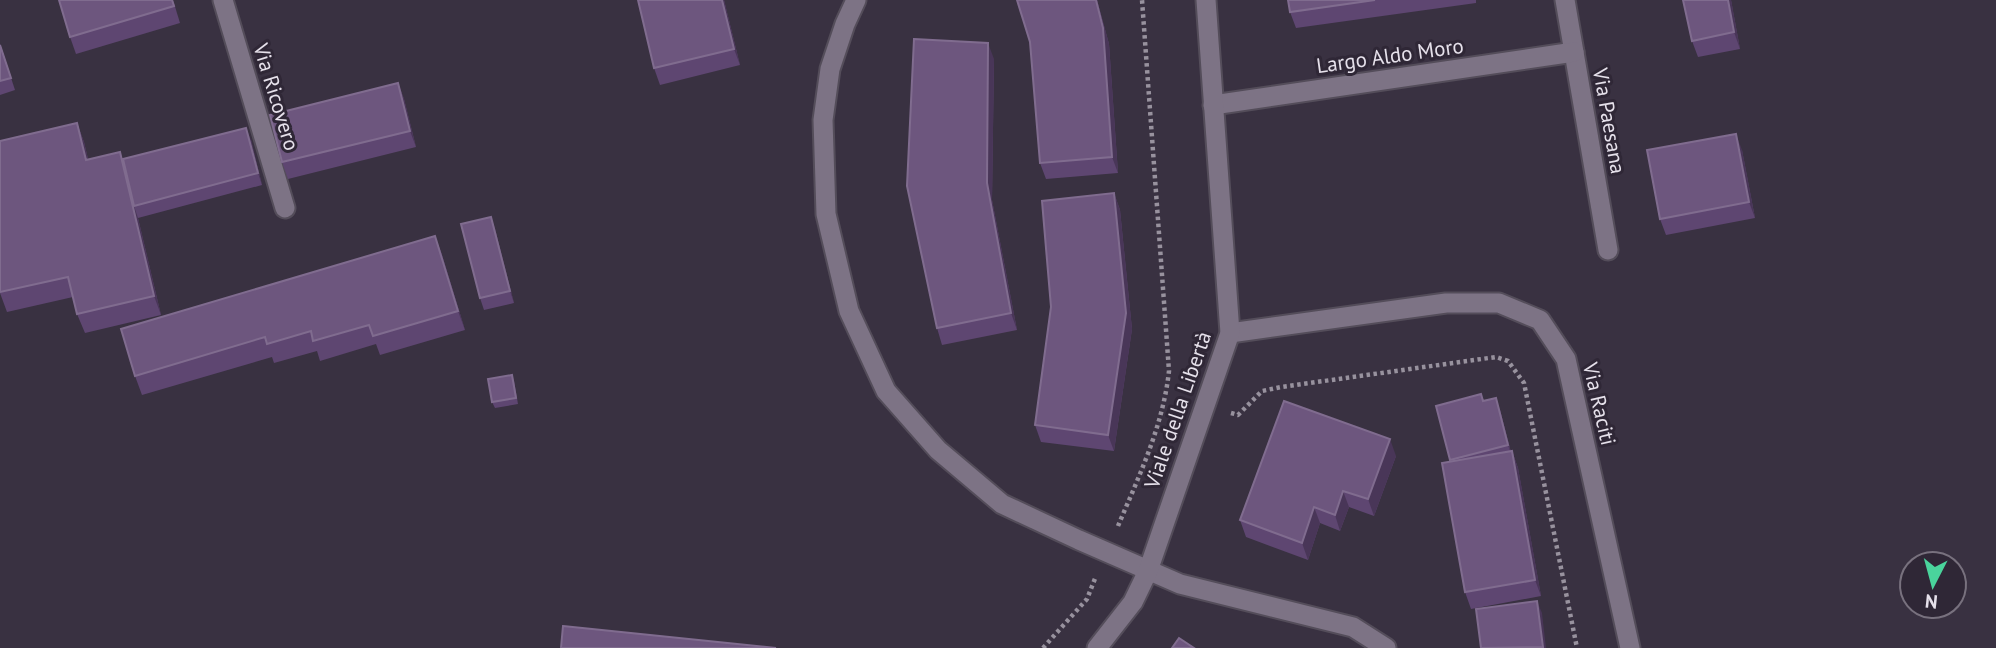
<svg xmlns="http://www.w3.org/2000/svg" width="1996" height="648" font-family="'PT Sans',sans-serif">
  <style>
    .lines { fill: none; stroke-linecap: round; stroke-linejoin: round }
    .minor-casing { stroke: #544d5a; stroke-width: 23 }
    .path { stroke: #98929e; stroke-width: 4.5; stroke-dasharray: 3.5 3.5; stroke-linecap: butt }
    .minor { stroke: #7d7385; stroke-width: 19 }
    .wall { fill: #5e4671 }
    .shaded-wall { fill: #493658 }
    .building { fill: #6d567e; stroke: #806c8f; stroke-width: 2 }
    .labels { text-anchor: middle; stroke-width: 6; stroke-linejoin: round; paint-order: stroke }
    .street-label { font-size: 21px; fill: #e6e1eb; stroke: #2f2736 }
  </style>
  <rect width="100%" height="100%" fill="#393141"/>
  <g class="lines">
    <g class="minor-casing">
      <g id="minor">
        <path d="M 223,0 L 285,208"/>
        <path d="M 856,0 L 845,24 L 830,69 L 823,120 L 826,214 L 849,311 L 886,391 L 938,450 L 1002,504 L 1079,540 L 1180,584 L 1353,627 L 1386,648"/>
        <path d="M 1565,0 L 1608,250"/>
        <path d="M 1213,105 L 1574,52"/>
        <path d="M 1230,333 L 1446,303 L 1499,303 L 1540,320 L 1566,359 L 1630,648"/>
        <path d="M 1097,648 L 1133,602 L 1148,571 L 1230,333 L 1206,0"/>
      </g>
    </g>
    <g class="path">
      <path d="M 1231,413 L 1238,415 L 1262,391 L 1281,387 L 1496,357 L 1508,361 L 1524,383 L 1577,648"/>
      <path d="M 1118,526 C 1139,476 1163,426 1169,371 L 1142,0"/>
      <path d="M 1043,648 L 1087,599 L 1096,576"/>
    </g>
    <use href="#minor" class="minor"/>
  </g>
  <g class="wall">
    <path d="M 173,0 L 180,23 L 76,54 L 70,37 Z"/>
    <path d="M 724,0 L 740,65 L 660,85 L 654,68 Z"/>
    <path d="M 1017,0 L 1097,0 L 1109,44 L 1118,173 L 1046,179 L 1040,163 L 1030,42 Z"/>
    <path d="M 1288,0 L 1476,0 L 1476,3 L 1296,28 L 1290,12 Z"/>
    <path d="M 1731,0 L 1740,49 L 1698,57 L 1692,41 Z"/>
    <path d="M 0,44 L 15,90 L 0,95 Z"/>
    <path d="M 994,59 L 992,200 L 1017,330 L 942,345 L 937,328 Z"/>
    <path d="M 398,83 L 404,99 L 416,147 L 288,179 L 282,162 Z"/>
    <path d="M 77,123 L 84,142 L 88,159 L 123,159 L 251,140 L 262,185 L 138,218 L 161,315 L 85,333 L 77,314 L 73,297 L 7,312 L 0,293 Z"/>
    <path d="M 1742,150 L 1755,218 L 1666,235 L 1660,219 Z"/>
    <path d="M 1114,193 L 1120,210 L 1132,329 L 1114,451 L 1041,442 L 1035,425 L 1051,307 Z"/>
    <path d="M 491,217 L 495,229 L 514,303 L 484,310 L 480,298 Z"/>
    <path d="M 435,236 L 442,255 L 465,330 L 380,355 L 376,344 L 320,361 L 317,351 L 274,363 L 272,357 L 142,395 L 135,376 Z"/>
    <path d="M 512,375 L 514,381 L 518,404 L 495,408 L 492,402 Z"/>
    <path d="M 1483,401 L 1500,410 L 1511,452 L 1512,451 L 1518,468 L 1541,596 L 1471,609 L 1465,592 L 1451,462 L 1436,406 Z"/>
    <path d="M 1396,456 L 1374,516 L 1349,507 L 1340,531 L 1320,523 L 1308,560 L 1246,537 L 1240,520 Z"/>
  </g>
  <g class="shaded-wall">
    <path d="M 722,0 L 724,0 L 740,65 L 734,49 Z"/>
    <path d="M 1096,0 L 1097,0 L 1109,44 L 1118,173 L 1112,157 Z"/>
    <path d="M 1728,0 L 1731,0 L 1740,49 L 1734,32 Z"/>
    <path d="M 988,43 L 994,59 L 992,200 L 1017,330 L 1011,313 L 987,183 Z"/>
    <path d="M 398,83 L 404,99 L 416,147 L 410,131 Z"/>
    <path d="M 77,123 L 84,142 L 93,179 L 86,160 Z"/>
    <path d="M 246,128 L 251,140 L 262,185 L 258,173 Z"/>
    <path d="M 1736,134 L 1742,150 L 1755,218 L 1749,202 Z"/>
    <path d="M 120,152 L 127,171 L 134,206 L 138,218 L 161,315 L 154,296 Z"/>
    <path d="M 1114,193 L 1120,210 L 1132,329 L 1114,451 L 1108,435 Z"/>
    <path d="M 491,217 L 495,229 L 514,303 L 510,291 Z"/>
    <path d="M 435,236 L 442,255 L 465,330 L 458,311 Z"/>
    <path d="M 1496,398 L 1500,410 L 1512,457 L 1508,445 Z"/>
    <path d="M 1390,439 L 1396,456 L 1374,516 L 1368,499 Z"/>
    <path d="M 1512,451 L 1518,468 L 1541,596 L 1535,580 Z"/>
    <path d="M 1343,491 L 1349,507 L 1340,531 L 1335,515 Z"/>
    <path d="M 1314,507 L 1320,523 L 1308,560 L 1302,543 Z"/>
    <path d="M 1537,601 L 1542,613 L 1546,648 L 1544,648 Z"/>
  </g>
  <g class="building">
    <path d="M 59,0 L 172,0 L 174,6 L 70,37 Z"/>
    <path d="M 638,0 L 722,0 L 734,49 L 654,68 Z"/>
    <path d="M 1017,0 L 1096,0 L 1103,28 L 1112,157 L 1040,163 L 1030,42 Z"/>
    <path d="M 1288,0 L 1375,0 L 1290,12 Z"/>
    <path d="M 1683,0 L 1728,0 L 1734,32 L 1692,41 Z"/>
    <path d="M 914,39 L 988,43 L 987,183 L 1011,313 L 937,328 L 907,186 Z"/>
    <path d="M 0,45 L 11,78 L 0,81 Z"/>
    <path d="M 398,83 L 410,131 L 282,162 L 270,115 Z"/>
    <path d="M 77,123 L 86,160 L 120,152 L 154,296 L 77,314 L 68,277 L 0,292 L 0,141 Z"/>
    <path d="M 246,128 L 258,173 L 134,206 L 123,159 Z"/>
    <path d="M 1736,134 L 1749,202 L 1660,219 L 1647,150 Z"/>
    <path d="M 1114,193 L 1126,313 L 1108,435 L 1035,425 L 1051,307 L 1042,201 Z"/>
    <path d="M 491,217 L 510,291 L 480,298 L 461,224 Z"/>
    <path d="M 435,236 L 458,311 L 373,336 L 369,325 L 313,341 L 311,331 L 267,344 L 265,337 L 135,376 L 121,329 Z"/>
    <path d="M 512,375 L 516,398 L 492,402 L 488,379 Z"/>
    <path d="M 1481,394 L 1483,401 L 1496,398 L 1508,445 L 1450,460 L 1436,406 Z"/>
    <path d="M 1284,401 L 1390,439 L 1368,499 L 1343,491 L 1335,515 L 1314,507 L 1302,543 L 1240,520 Z"/>
    <path d="M 1512,451 L 1535,580 L 1465,592 L 1442,463 Z"/>
    <path d="M 1537,601 L 1543,647 L 1481,648 L 1476,609 Z"/>
    <path d="M 563,626 L 776,648 L 561,648 Z"/>
    <path d="M 1179,638 L 1194,648 L 1172,648 Z"/>
  </g>
  <g class="labels">
    <g class="street-label">
      <text transform="translate(1390 56) rotate(-8)" y="7">Largo Aldo Moro</text>
      <text transform="translate(276 97) rotate(73)" y="7">Via Ricovero</text>
      <text transform="translate(1609 121) rotate(80)" y="7">Via Paesana</text>
      <text transform="translate(1599 404) rotate(77)" y="7">Via Raciti</text>
      <text transform="translate(1178 410) rotate(-71)" y="7">Viale della Libertà</text>
    </g>
  </g>
  <g transform="translate(1933 585) rotate(186)"><circle r="33" fill="#2f2736" stroke="#78717e" stroke-width="2"/>
  <path d="M0-5L12 26L0 18L-12 26Z" fill="#4ad49c"/>
  <text y="-10" font-size="19" font-weight="bold" text-anchor="middle" fill="#e6e1eb">N</text>
  </g>
</svg>
